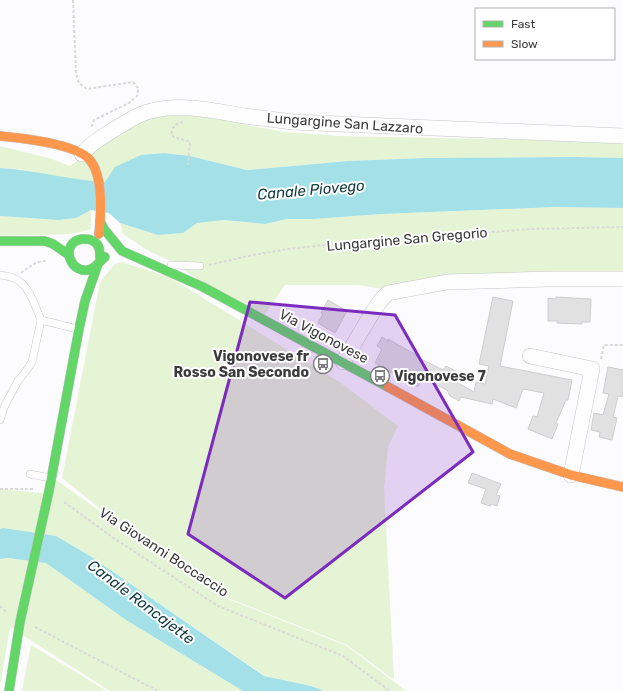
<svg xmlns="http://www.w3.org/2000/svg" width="623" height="691" font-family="Rubik,sans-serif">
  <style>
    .green { fill: #e5f4d4 }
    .water { fill: #a3e0e7 }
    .building { fill: #e2e1e2; stroke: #cfcecf }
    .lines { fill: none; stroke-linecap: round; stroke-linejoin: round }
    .lane-casing { stroke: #c6c5c7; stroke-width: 8 }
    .street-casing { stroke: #c6c5c7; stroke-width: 16 }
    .fast-casing { stroke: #c6c5c7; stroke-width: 10 }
    .slow-casing { stroke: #c6c5c7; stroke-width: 10 }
    .path { stroke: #dad9da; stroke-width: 2; stroke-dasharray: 3 2; stroke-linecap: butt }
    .lane { stroke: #fffeff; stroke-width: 7 }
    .street { stroke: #fffeff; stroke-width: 15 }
    .fast { stroke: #63d668; stroke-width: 9 }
    .slow { stroke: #ff974d; stroke-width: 9 }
    .marked { fill: #7b2cbf; fill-opacity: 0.2; stroke: #7b2cbf; stroke-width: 3; stroke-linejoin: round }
    .labels { text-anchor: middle; stroke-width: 4; stroke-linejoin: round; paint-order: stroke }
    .street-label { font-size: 14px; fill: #3c3b3c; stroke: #fff }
    .poi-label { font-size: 14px; font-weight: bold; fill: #3c3b3c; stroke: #fff; text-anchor: end }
    .water-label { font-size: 15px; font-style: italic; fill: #113b3f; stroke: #fff }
  </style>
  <rect width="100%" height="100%" fill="#fcfbfd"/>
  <g class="green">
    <path d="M 149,116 L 200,116 L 284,132 L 340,136 L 623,142 L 623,158 L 576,157 L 426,158 L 348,161 L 247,170 L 190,156 L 164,153 L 141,155 L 105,188 L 19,169 L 0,168 L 0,146 L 49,158 L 70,166 L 110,138 Z"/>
    <path d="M 556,207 L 623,208 L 623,282 L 388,290 L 358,285 L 285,285 L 260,321 L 174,263 L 147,250 L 123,234 L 120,223 L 158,235 L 183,233 L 197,223 L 224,220 L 265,224 L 287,219 L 313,219 L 382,214 Z"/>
    <path d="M 91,210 L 91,229 L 72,234 L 0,236 L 0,216 L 59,220 L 76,218 Z"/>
    <path d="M 121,262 L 169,277 L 341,383 L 398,426 L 388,447 L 384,488 L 394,680 L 347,645 L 223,596 L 128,531 L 62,478 L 100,282 L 115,264 Z"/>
    <path d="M 52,477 L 129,532 L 223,597 L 347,646 L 406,691 L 324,691 L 311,686 L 265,676 L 90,556 L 56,536 L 0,529 L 0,489 L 49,494 Z"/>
    <path d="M 8,558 L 46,563 L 126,620 L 243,691 L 110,691 L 10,627 L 0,686 L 0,559 Z"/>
    <path d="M 31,645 L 107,691 L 22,691 Z"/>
  </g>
  <g class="water">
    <path d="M 164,153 L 190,156 L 247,170 L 348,161 L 426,158 L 576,157 L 623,158 L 623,208 L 556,207 L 382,214 L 313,219 L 287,219 L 265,224 L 224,220 L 197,223 L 183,233 L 158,235 L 120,223 L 109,213 L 91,210 L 76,218 L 59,220 L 0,216 L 0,168 C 35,170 69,180 105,182 L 115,167 L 141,155 Z"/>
    <path d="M 3,528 L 56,536 L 90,556 L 264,676 L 311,686 L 324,691 L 243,691 L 126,620 L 46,563 L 8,558 L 0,559 L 0,529 Z"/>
  </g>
  <g class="building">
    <path d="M 493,297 L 513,301 L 500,366 L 572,380 L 568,400 L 566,400 L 556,423 L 558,424 L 552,439 L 528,429 L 533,416 L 537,417 L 544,393 L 523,389 L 516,408 L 493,399 L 492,404 L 461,397 L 459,401 L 450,396 L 447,390 L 422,378 L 418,387 L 375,363 L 382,349 L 377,346 L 382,337 L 388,341 L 388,339 L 420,357 L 419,358 L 443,370 L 446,366 L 456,371 L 452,380 L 474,392 L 476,382 L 485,384 L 489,366 L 479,364 Z"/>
    <path d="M 556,297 L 591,299 L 590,322 L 582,322 L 582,324 L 557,323 L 557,321 L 548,321 L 548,298 L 556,299 Z"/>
    <path d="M 328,300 L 347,311 L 335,333 L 318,323 L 323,314 L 321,313 Z"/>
    <path d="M 608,367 L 623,370 L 623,397 L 618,396 L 613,417 L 617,418 L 612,440 L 599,437 L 600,432 L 591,430 L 594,413 L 603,415 L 609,394 L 603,393 Z"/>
    <path d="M 472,473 L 501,484 L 496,495 L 500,496 L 497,506 L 491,504 L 490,506 L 481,503 L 486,489 L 468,483 Z"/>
  </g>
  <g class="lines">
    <g class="lane-casing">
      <g id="lane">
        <path d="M 171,265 L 200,266"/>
        <path d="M 0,275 C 4,276 9,276 13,278 C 29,283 35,306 41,320 L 77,329"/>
        <path d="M 0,420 L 5,405 L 18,381 L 26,371 L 32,362 L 41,320"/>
        <path d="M 30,474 L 50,478"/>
      </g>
    </g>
    <g class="street-casing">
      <g id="street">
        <path d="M 82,154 C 90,144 102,137 113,130 C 125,123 137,114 151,111 C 183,103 214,111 245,116 C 261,118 277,120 293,122 L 623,136"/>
        <path d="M 530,356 L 592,369 L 571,475"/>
        <path d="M 343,362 L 374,310 L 381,300 L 388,293 L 447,282 L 548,279 L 623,279"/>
      </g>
    </g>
    <g class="fast-casing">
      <g id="fast">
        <path d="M 100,221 L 104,229 L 122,251 L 203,287 L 388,387"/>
        <path d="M 0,241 L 45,241 L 53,244 L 69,255"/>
        <path d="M 100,258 C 100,251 100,243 91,240 C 89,239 85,239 82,239 C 58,243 71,277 91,269 C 96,267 100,261 105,257"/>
        <path d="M 9,691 L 20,622 L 49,491 L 79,329 L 85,301 L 98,264"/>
      </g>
    </g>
    <g class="slow-casing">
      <g id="slow">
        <path d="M 0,136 C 21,138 75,144 89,159 C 104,175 101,214 99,234"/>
        <path d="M 388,387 L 510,454 L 571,475 L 623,487"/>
      </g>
    </g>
    <g class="path">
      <path d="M 73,0 L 76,74 L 79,83 L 87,89 L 133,82 L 138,88 L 138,95 L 129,103 L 94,120 L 91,128"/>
      <path d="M 183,122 C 175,124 173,126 171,134 L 174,137 L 190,142 L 188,165"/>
      <path d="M 209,265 L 248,256 L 287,249 L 335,244 L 531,229 L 623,227"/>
      <path d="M 21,273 C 30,266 36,261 47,261"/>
      <path d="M 601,359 L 604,345 L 623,345"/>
      <path d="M 0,489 L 33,489"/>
      <path d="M 64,502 L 115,539 L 218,606 L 343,656 L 390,691"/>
      <path d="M 0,606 L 6,612"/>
      <path d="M 35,627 L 158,691"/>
    </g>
    <use href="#lane" class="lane"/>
    <use href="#street" class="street"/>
    <use href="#fast" class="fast"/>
    <use href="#slow" class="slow"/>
  </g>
  <path class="marked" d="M 250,302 L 395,315 L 473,452 L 285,598 L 188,534 Z"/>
  <defs>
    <g id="bus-ring" transform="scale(1)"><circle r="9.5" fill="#fff" stroke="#7f7e80" stroke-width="1.5"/><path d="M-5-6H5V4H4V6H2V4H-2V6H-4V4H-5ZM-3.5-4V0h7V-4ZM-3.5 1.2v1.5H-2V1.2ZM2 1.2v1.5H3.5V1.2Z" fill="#7f7e80"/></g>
  </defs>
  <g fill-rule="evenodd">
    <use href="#bus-ring" x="323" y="364"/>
    <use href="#bus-ring" x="380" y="376"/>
  </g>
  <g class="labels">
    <g class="street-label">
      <text transform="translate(345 123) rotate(4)" y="5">Lungargine San Lazzaro</text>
      <text transform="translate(407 239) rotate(-5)" y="5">Lungargine San Gregorio</text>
      <text transform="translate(324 336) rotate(28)" y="5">Via Vigonovese</text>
      <text transform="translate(164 552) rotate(33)" y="5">Via Giovanni Boccaccio</text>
    </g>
    <g class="poi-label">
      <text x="309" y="361">Vigonovese fr<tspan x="309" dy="16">Rosso San Secondo</tspan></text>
      <text x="394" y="381" text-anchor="start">Vigonovese 7</text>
    </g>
    <g class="water-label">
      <text transform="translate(311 190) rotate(-5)" y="5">Canale Piovego</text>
      <text transform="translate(141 602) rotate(37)" y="5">Canale Roncajette</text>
    </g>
  </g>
  <rect x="475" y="8" width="140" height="52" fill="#ffffff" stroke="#b1b1b1"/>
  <rect x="483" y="21" width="20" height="6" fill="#63d668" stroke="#b1b1b1"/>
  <text x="511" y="28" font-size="12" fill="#3c3b3c">Fast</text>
  <rect x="483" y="41" width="20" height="6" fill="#ff974d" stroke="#b1b1b1"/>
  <text x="511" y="48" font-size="12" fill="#3c3b3c">Slow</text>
</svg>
